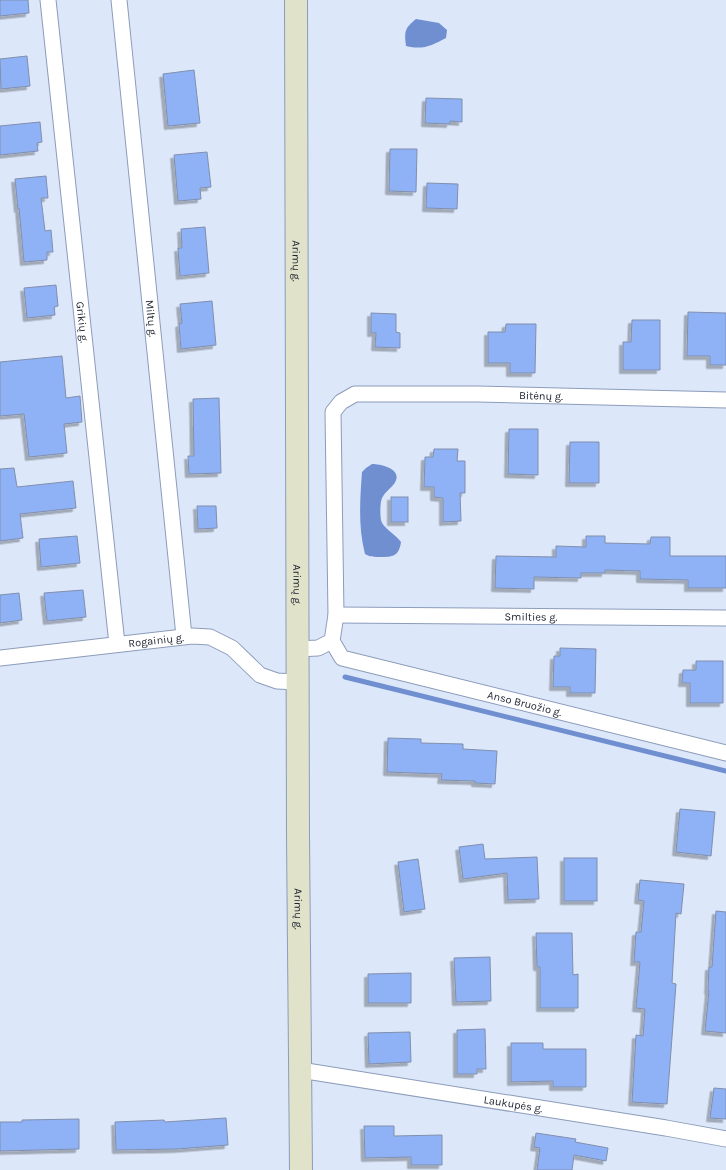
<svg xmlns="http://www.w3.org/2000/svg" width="726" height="1170" font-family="Karla,sans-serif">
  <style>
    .water { fill: #708fd1 }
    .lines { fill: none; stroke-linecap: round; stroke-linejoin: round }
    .stream { stroke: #708fd1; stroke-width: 5 }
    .building { fill: #8fb1f5; stroke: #808fad; filter: url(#shadow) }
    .minor-casing { stroke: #8c9cba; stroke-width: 17 }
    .secondary-casing { stroke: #8c9cba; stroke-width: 24 }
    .minor { stroke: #fff; stroke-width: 15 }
    .secondary { stroke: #e0e2ca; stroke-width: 22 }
    .labels { text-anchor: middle; stroke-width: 3; stroke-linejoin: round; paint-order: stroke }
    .street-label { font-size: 11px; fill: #1b212d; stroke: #f0f3fa }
  </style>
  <defs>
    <filter id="shadow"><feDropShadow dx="-3.5" dy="3.5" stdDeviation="0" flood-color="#0004"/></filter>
  </defs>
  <rect width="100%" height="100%" fill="#dce7fa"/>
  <g class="water">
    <path d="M 416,19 L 439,23 L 447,30 L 446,38 C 431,46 423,50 406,46 C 404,31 405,28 416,19 Z"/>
    <path d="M 372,464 C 383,464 404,470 394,484 C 390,489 385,492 382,498 C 380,503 380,514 381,520 C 382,527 396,535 401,542 C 399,556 393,557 381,557 C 374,557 370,557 365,554 C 358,527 360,500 362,472 L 366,468 Z"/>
  </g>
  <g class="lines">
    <path class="stream" d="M 345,677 L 726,771"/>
  </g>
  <g class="building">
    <path d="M 0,0 L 28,0 L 29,13 L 0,16 Z"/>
    <path d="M 27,56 L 30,86 L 1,89 L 0,59 Z"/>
    <path d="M 194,70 L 200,123 L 168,126 L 163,74 Z"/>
    <path d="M 426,98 L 462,99 L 462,122 L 450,121 L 450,124 L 425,123 Z"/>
    <path d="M 40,122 L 42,142 L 37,143 L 38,151 L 0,155 L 0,126 Z"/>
    <path d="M 390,149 L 417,149 L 416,192 L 389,191 Z"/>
    <path d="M 207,152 L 211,187 L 200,188 L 201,199 L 178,201 L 174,155 Z"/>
    <path d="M 46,176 L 48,198 L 41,198 L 45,231 L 51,230 L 53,252 L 47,252 L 47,260 L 24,262 L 19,208 L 18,209 L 15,179 Z"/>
    <path d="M 427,183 L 458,184 L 457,209 L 426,208 Z"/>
    <path d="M 205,227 L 209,273 L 180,276 L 178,248 L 182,248 L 181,229 Z"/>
    <path d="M 56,285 L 58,306 L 54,307 L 55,315 L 27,318 L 24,288 Z"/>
    <path d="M 212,301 L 216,345 L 181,349 L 179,324 L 182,323 L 180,304 Z"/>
    <path d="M 688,312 L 726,313 L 726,365 L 710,365 L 710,356 L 687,356 Z"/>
    <path d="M 371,313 L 396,314 L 396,332 L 400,333 L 400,348 L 375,347 L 376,333 L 371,333 Z"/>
    <path d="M 632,320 L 660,320 L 660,370 L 623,370 L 623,342 L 631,342 Z"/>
    <path d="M 506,324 L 536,324 L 535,373 L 510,373 L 510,363 L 488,363 L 488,332 L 505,332 Z"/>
    <path d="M 62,356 L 66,398 L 80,396 L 82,422 L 64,424 L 67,453 L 29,457 L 24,414 L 0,416 L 0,362 Z"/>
    <path d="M 219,398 L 221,473 L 189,474 L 188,456 L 194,456 L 193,399 Z"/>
    <path d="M 509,429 L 538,429 L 538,475 L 508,474 Z"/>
    <path d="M 570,442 L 599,442 L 599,483 L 569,483 Z"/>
    <path d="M 434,449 L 458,449 L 457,461 L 465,461 L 465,493 L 460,493 L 461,521 L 443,522 L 443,498 L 434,497 L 434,487 L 424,487 L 425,457 L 433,457 Z"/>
    <path d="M 14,468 L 17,487 L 73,481 L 76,508 L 20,514 L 23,538 L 0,541 L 0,469 Z"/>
    <rect x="391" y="497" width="17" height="25"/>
    <path d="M 197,506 L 216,506 L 217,528 L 198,529 Z"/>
    <path d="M 77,536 L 80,563 L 41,567 L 39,539 Z"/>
    <path d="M 586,536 L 605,536 L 605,543 L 650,544 L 651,537 L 670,537 L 670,556 L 726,556 L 726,588 L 688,588 L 688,580 L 640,579 L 640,571 L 605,570 L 605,573 L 581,573 L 581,578 L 534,577 L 534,589 L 495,588 L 496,556 L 556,557 L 556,546 L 586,547 Z"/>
    <path d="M 83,590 L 86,617 L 47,621 L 44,593 Z"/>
    <path d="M 19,593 L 22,620 L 0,623 L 0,595 Z"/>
    <path d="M 560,648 L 596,649 L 595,693 L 570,693 L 570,687 L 553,687 L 554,656 L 560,656 Z"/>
    <path d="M 696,661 L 723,661 L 723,703 L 690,703 L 690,683 L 682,683 L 683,670 L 696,670 Z"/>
    <path d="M 388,738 L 421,739 L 421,743 L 463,744 L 463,749 L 497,751 L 495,784 L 475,783 L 475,781 L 441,780 L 442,774 L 387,772 Z"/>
    <path d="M 680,809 L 715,812 L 711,856 L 676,852 Z"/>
    <path d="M 483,844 L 485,859 L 537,857 L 539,899 L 508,900 L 507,873 L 463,879 L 459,847 Z"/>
    <rect x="564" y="858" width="33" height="43"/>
    <path d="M 418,859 L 425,909 L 404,912 L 398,862 Z"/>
    <path d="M 640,880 L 684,884 L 681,914 L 676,913 L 672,983 L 676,984 L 667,1104 L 632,1102 L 636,1035 L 643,1036 L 645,1009 L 636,1008 L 640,962 L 634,962 L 636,932 L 641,932 L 644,901 L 638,900 Z"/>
    <path d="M 716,911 L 726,912 L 726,1033 L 705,1031 L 709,991 L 708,991 L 709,967 L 712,967 Z"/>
    <path d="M 536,933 L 572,933 L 573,975 L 578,974 L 578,1008 L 540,1008 L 540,967 L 537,967 Z"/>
    <path d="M 490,957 L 491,1001 L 456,1002 L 454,958 Z"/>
    <path d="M 411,973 L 411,1003 L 368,1003 L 368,974 Z"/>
    <path d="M 485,1029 L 486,1069 L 477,1069 L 477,1074 L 457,1074 L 457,1030 Z"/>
    <path d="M 410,1032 L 411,1062 L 369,1064 L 368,1033 Z"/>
    <path d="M 511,1043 L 543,1043 L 543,1049 L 586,1049 L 586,1087 L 553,1087 L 553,1081 L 511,1082 Z"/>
    <path d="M 714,1088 L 726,1089 L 726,1119 L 710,1118 Z"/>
    <path d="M 226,1118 L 228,1145 L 177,1149 L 116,1150 L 115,1122 L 164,1120 L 165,1122 Z"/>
    <path d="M 79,1119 L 79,1149 L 0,1151 L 0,1122 L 22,1122 L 22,1120 Z"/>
    <path d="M 364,1126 L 394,1126 L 394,1136 L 442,1135 L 442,1165 L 411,1165 L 411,1157 L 365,1158 Z"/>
    <path d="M 536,1133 L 576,1139 L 575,1142 L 608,1148 L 606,1161 L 574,1155 L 572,1170 L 537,1170 L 540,1148 L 534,1147 Z"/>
  </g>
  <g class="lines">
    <g class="minor-casing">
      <g id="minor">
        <path id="s1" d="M 48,0 L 117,644"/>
        <path id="s2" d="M 119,0 L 184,636"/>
        <path id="s3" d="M 336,615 L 726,618"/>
        <path id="s4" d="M 332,641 L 342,658 L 726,753"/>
        <path id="s5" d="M 297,649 L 318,648 L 332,641 L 336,615 L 333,412 L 341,402 L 355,394 L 477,394 L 726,400"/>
        <path id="s6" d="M 0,658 L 192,636 L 210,637 L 232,648 L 260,675 L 277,681 L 297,682"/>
        <path id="s7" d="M 300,1070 L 666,1128 L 726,1139"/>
      </g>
    </g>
    <g class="secondary-casing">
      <g id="secondary">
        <path id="s8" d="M 296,0 L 298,836 L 301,1170"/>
      </g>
    </g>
    <use href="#minor" class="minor"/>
    <use href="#secondary" class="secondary"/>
  </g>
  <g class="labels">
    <g class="street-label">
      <text dy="4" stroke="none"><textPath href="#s8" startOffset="261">Arimų g.</textPath></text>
      <text dy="4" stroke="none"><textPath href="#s2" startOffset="320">Miltų g.</textPath></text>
      <text dy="4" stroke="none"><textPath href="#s1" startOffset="324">Grikių g.</textPath></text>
      <text dy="4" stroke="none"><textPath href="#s5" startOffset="481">Bitėnų g.</textPath></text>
      <text dy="4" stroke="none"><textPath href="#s8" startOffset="585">Arimų g.</textPath></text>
      <text dy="4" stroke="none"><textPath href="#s3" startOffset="195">Smilties g.</textPath></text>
      <text dy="4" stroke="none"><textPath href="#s6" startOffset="157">Rogainių g.</textPath></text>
      <text dy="4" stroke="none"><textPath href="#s4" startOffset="208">Anso Bruožio g.</textPath></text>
      <text dy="4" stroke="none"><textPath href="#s8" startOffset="909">Arimų g.</textPath></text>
      <text dy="4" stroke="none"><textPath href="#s7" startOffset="216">Laukupės g.</textPath></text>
    </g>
  </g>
</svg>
